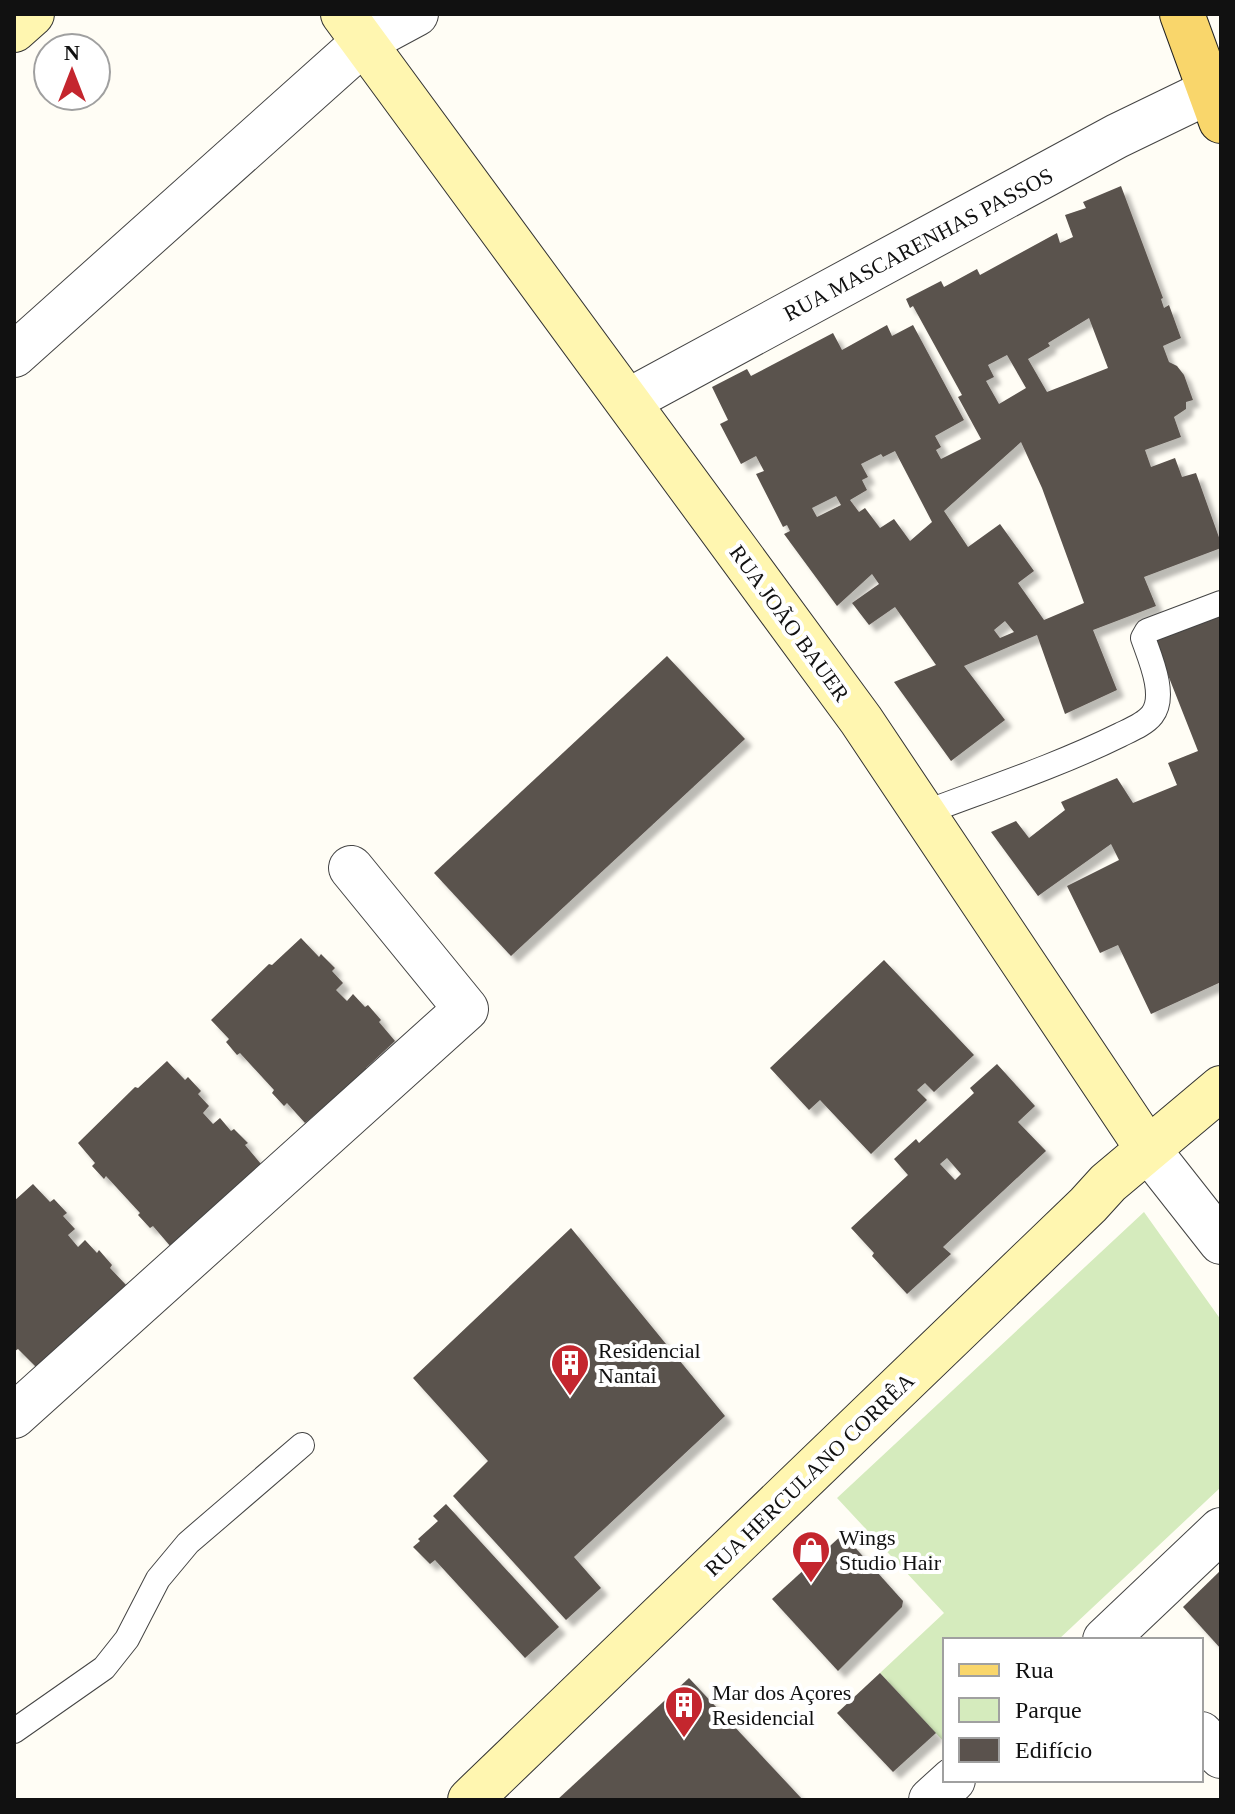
<svg xmlns="http://www.w3.org/2000/svg" width="1235" height="1814" font-family="Georgia,serif">
  <style>
    .green { fill: #d5ebbd }
    .building { fill: #5a524d; fill-rule: evenodd; filter: url(#shadow) }
    .lines { fill: none; stroke-linecap: round; stroke-linejoin: round }
    .lane-casing { stroke: #444; stroke-width: 26 }
    .street-casing { stroke: #444; stroke-width: 46 }
    .secondary-casing { stroke: #333; stroke-width: 46 }
    .primary-casing { stroke: #222; stroke-width: 46 }
    .lane { stroke: #fff; stroke-width: 24 }
    .street { stroke: #fff; stroke-width: 44 }
    .secondary { stroke: #fff6b0; stroke-width: 44 }
    .primary { stroke: #f9d66b; stroke-width: 44 }
    .labels { text-anchor: middle; stroke-width: 8; stroke-linejoin: round; paint-order: stroke }
    .street-label { font-size: 22px; fill: #111; stroke: #fff }
    .poi-label { font-size: 22px; fill: #111; stroke: #fff; text-anchor: start }
  </style>
  <defs>
    <filter id="shadow"><feDropShadow dx="7" dy="7" stdDeviation="2" flood-color="#0004"/></filter>
  </defs>
  <rect width="100%" height="100%" fill="#fffdf5"/>
  <path class="green" d="M 1144,1212 L 1221,1320 L 1221,1487 L 1058,1640 L 945,1640 L 945,1743 L 880,1673 L 944,1613 L 837,1498 Z"/>
  <g class="building">
    <path d="M 1121,186 L 1163,298 L 1161,299 L 1164,308 L 1169,305 L 1181,338 L 1163,346 L 1169,362 L 1177,366 L 1184,375 L 1193,400 L 1186,402 L 1186,409 L 1174,417 L 1181,437 L 1145,450 L 1151,467 L 1175,458 L 1182,477 L 1196,473 L 1221,543 L 1221,548 L 1144,577 L 1156,606 L 1093,630 L 1117,690 L 1065,714 L 1037,635 L 964,666 L 1005,720 L 951,761 L 894,682 L 936,665 L 895,607 L 869,625 L 852,603 L 879,584 L 872,574 L 837,606 L 784,534 L 790,531 L 787,525 L 783,527 L 756,474 L 764,471 L 756,456 L 741,464 L 720,424 L 728,420 L 712,387 L 747,369 L 751,376 L 833,333 L 842,350 L 887,325 L 892,336 L 913,325 L 964,420 L 935,436 L 941,447 L 936,450 L 941,459 L 981,439 L 958,397 L 962,395 L 913,306 L 910,308 L 906,299 L 941,281 L 944,287 L 977,269 L 980,275 L 1057,233 L 1060,243 L 1073,237 L 1065,215 L 1086,208 L 1083,202 ZM 1089,318 L 1108,368 L 1047,392 L 1028,359 L 1050,346 L 1048,343 ZM 1007,355 L 1026,388 L 999,404 L 986,381 L 994,377 L 988,365 ZM 1021,442 L 1042,488 L 1084,603 L 1044,620 L 1018,583 L 1034,571 L 1000,524 L 968,547 L 944,511 ZM 895,451 L 932,522 L 910,541 L 894,519 L 880,528 L 865,508 L 859,512 L 850,500 L 867,490 L 862,480 L 868,477 L 861,464 L 881,454 L 883,457 ZM 836,496 L 841,505 L 817,517 L 812,508 ZM 1005,621 L 1014,632 L 1000,638 L 994,630 Z"/>
    <path d="M 1221,606 L 1221,982 L 1151,1014 L 1118,945 L 1100,953 L 1067,886 L 1119,860 L 1111,844 L 1038,896 L 991,832 L 1016,821 L 1029,838 L 1065,810 L 1061,802 L 1117,778 L 1133,803 L 1177,785 L 1168,763 L 1198,751 L 1151,632 Z"/>
    <path d="M 667,656 L 745,739 L 511,956 L 434,873 Z"/>
    <path d="M 301,938 L 319,957 L 321,954 L 335,968 L 332,971 L 343,983 L 336,990 L 347,1001 L 353,994 L 365,1007 L 368,1005 L 381,1020 L 379,1022 L 395,1041 L 366,1068 L 366,1071 L 305,1123 L 287,1103 L 284,1106 L 272,1093 L 274,1090 L 240,1053 L 237,1055 L 226,1042 L 229,1039 L 211,1020 L 269,964 L 272,965 Z"/>
    <path d="M 884,960 L 974,1055 L 934,1092 L 925,1083 L 917,1090 L 927,1100 L 871,1154 L 820,1100 L 809,1110 L 770,1068 Z"/>
    <path d="M 167,1061 L 185,1080 L 188,1077 L 201,1091 L 198,1094 L 209,1106 L 203,1113 L 213,1124 L 220,1118 L 231,1131 L 234,1129 L 248,1143 L 245,1145 L 261,1164 L 171,1247 L 153,1226 L 150,1228 L 138,1215 L 140,1213 L 106,1176 L 104,1179 L 92,1166 L 95,1163 L 78,1143 L 135,1087 L 138,1088 Z"/>
    <path d="M 997,1064 L 1035,1106 L 1018,1122 L 1046,1151 L 943,1247 L 951,1254 L 907,1294 L 872,1256 L 874,1253 L 851,1228 L 908,1175 L 894,1159 L 916,1139 L 919,1143 L 974,1093 L 970,1088 ZM 947,1158 L 961,1174 L 955,1180 L 940,1164 Z"/>
    <path d="M 33,1184 L 50,1202 L 54,1199 L 67,1213 L 63,1216 L 75,1229 L 68,1235 L 78,1247 L 85,1240 L 97,1253 L 99,1250 L 112,1265 L 110,1268 L 127,1286 L 37,1368 L 18,1349 L 15,1351 L 14,1349 L 14,1201 Z"/>
    <path d="M 571,1228 L 725,1416 L 574,1557 L 601,1588 L 566,1620 L 453,1496 L 488,1461 L 413,1378 Z"/>
    <path d="M 446,1504 L 559,1627 L 525,1658 L 435,1560 L 430,1564 L 413,1547 L 420,1541 L 418,1539 L 438,1521 L 433,1516 Z"/>
    <path d="M 843,1534 L 903,1601 L 902,1607 L 838,1671 L 772,1599 Z"/>
    <path d="M 1221,1570 L 1221,1649 L 1183,1607 Z"/>
    <path d="M 880,1673 L 936,1733 L 893,1772 L 837,1713 Z"/>
    <path d="M 689,1678 L 803,1800 L 557,1800 Z"/>
  </g>
  <g class="lines">
    <g class="lane-casing">
      <g id="lane">
        <path d="M 924,813 C 990,788 1057,766 1120,735 C 1130,730 1145,724 1152,715 C 1167,696 1150,658 1143,638 L 1147,631 L 1221,603"/>
        <path d="M 14,1731 L 104,1668 L 127,1639 L 158,1579 L 188,1543 L 302,1445"/>
      </g>
    </g>
    <g class="street-casing">
      <g id="street">
        <path d="M 14,355 L 364,42 L 416,14"/>
        <path d="M 628,401 L 1117,136 L 1210,91"/>
        <path d="M 1147,1148 L 1221,1242"/>
        <path d="M 14,1416 L 466,1009 L 351,868"/>
        <path d="M 1105,1640 L 1221,1530"/>
        <path d="M 1201,1734 L 1221,1756"/>
        <path d="M 931,1800 L 953,1780"/>
      </g>
    </g>
    <g class="secondary-casing">
      <g id="secondary">
        <path d="M 343,14 L 861,720 L 1147,1148"/>
        <path d="M 14,30 L 32,14"/>
        <path d="M 470,1800 L 1088,1205 L 1108,1183 L 1221,1088"/>
      </g>
    </g>
    <g class="primary-casing">
      <path id="primary" d="M 1182,14 L 1221,121"/>
    </g>
    <use href="#lane" class="lane"/>
    <use href="#street" class="street"/>
    <use href="#secondary" class="secondary"/>
    <use href="#primary" class="primary"/>
  </g>
  <defs>
    <g id="building-pin" transform="scale(2)"><path d="M0 17L-7.5 6A9.5 9.5 0 1 1 7.5 6Z" fill="#c4262e" stroke="#fff"/><path d="M-4-6H4V6H1V3H-1V6H-4ZM-2.5-4.3h1.7v1.8h-1.7ZM.8-4.3h1.7v1.8H.8ZM-2.5-1h1.7V.8h-1.7ZM.8-1h1.7V.8H.8Z" fill="#fff"/></g>
    <g id="shop-pin" transform="scale(2)"><path d="M0 17L-7.5 6A9.5 9.5 0 1 1 7.5 6Z" fill="#c4262e" stroke="#fff"/><path d="M-5-2.5h2.3a2.7 3.5 0 0 1 5.4 0H5L5.5 6h-11ZM-1.5-2.5h3a1.5 2.3 0 0 0-3 0Z" fill="#fff"/></g>
  </defs>
  <g fill-rule="evenodd">
    <use href="#building-pin" x="570" y="1363"/>
    <use href="#shop-pin" x="811" y="1550"/>
    <use href="#building-pin" x="684" y="1705"/>
  </g>
  <g class="labels">
    <g class="street-label">
      <text transform="translate(918 244) rotate(-28)" y="8">RUA MASCARENHAS PASSOS</text>
      <text transform="translate(790 623) rotate(54)" y="8">RUA JOÃO BAUER</text>
      <text transform="translate(809 1474) rotate(-44)" y="8">RUA HERCULANO CORRÊA</text>
    </g>
    <g class="poi-label">
      <text x="598" y="1358">Residencial<tspan x="598" dy="25">Nantai</tspan></text>
      <text x="839" y="1545">Wings<tspan x="839" dy="25">Studio Hair</tspan></text>
      <text x="712" y="1700">Mar dos Açores<tspan x="712" dy="25">Residencial</tspan></text>
    </g>
  </g>
  <rect width="1235" height="1814" fill="none" stroke="#111111" stroke-width="32"/>
  <rect x="943" y="1638" width="260" height="144" fill="#ffffff" stroke="#a0a0a0" stroke-width="2"/>
  <rect x="959" y="1664" width="40" height="12" fill="#f9d66b" stroke="#a0a0a0" stroke-width="2"/>
  <text x="1015" y="1678" font-size="24" fill="#111111">Rua</text>
  <rect x="959" y="1698" width="40" height="24" fill="#d5ebbd" stroke="#a0a0a0" stroke-width="2"/>
  <text x="1015" y="1718" font-size="24" fill="#111111">Parque</text>
  <rect x="959" y="1738" width="40" height="24" fill="#5a524d" stroke="#a0a0a0" stroke-width="2"/>
  <text x="1015" y="1758" font-size="24" fill="#111111">Edifício</text>
  <g transform="translate(72 72)"><circle r="38" fill="#ffffff" stroke="#a0a0a0" stroke-width="2"/>
  <path d="M0-6L14 30L0 20L-14 30Z" fill="#c4262e"/>
  <text y="-12" font-size="22" font-weight="bold" text-anchor="middle" fill="#111111">N</text>
  </g>
</svg>
